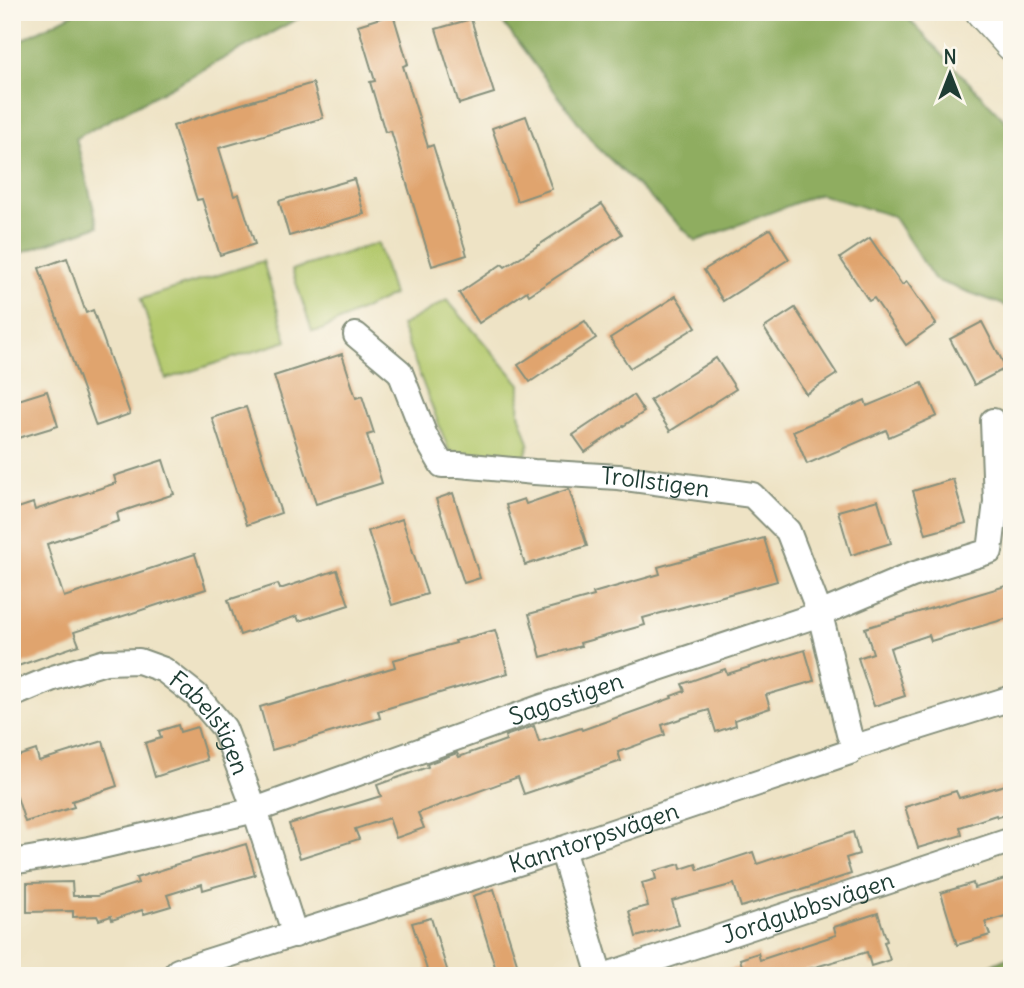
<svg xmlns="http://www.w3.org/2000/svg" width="1024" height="988" font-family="Delius,sans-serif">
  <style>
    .green { fill: #b4c96d; stroke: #6a8350; stroke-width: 2 }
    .forest { fill: #8fad60; stroke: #57754a; stroke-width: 2 }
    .building { fill: #e0a46e }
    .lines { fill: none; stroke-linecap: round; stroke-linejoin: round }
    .minor-casing { stroke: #86907c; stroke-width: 28 }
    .tertiary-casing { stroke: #86907c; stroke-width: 35 }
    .minor { stroke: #fff; stroke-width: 24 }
    .tertiary { stroke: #fff; stroke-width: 32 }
    .labels { text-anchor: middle; stroke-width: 6; stroke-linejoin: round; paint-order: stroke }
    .street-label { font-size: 24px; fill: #1f3d34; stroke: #fbf7ec }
  </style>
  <rect width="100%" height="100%" fill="#fbf7ec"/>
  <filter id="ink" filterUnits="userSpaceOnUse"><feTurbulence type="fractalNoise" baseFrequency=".0143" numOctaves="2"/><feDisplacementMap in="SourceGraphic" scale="14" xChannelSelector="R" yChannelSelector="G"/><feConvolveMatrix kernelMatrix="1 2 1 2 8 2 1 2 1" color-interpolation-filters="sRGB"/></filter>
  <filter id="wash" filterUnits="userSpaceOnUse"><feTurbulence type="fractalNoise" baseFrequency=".00686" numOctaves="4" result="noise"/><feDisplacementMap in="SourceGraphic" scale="28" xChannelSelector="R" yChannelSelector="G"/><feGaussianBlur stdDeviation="1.57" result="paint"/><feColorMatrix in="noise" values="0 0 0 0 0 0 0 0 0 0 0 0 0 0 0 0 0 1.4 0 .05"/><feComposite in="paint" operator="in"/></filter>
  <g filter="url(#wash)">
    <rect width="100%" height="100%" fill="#eee3c5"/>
    <g class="green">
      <path d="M 378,243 L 393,295 L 319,331 L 312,331 L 292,270 Z"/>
      <path d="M 263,261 L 287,341 L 166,379 L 141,299 Z"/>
      <path d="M 447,300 L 520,384 L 519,413 L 529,443 L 525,457 L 487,459 L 449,451 L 401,326 Z"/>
    </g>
    <g class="forest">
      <path d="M 76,12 L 310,12 L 76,138 L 98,226 L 12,256 L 12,45 Z"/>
      <path d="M 495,12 L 902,12 L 1012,128 L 1012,308 L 935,280 L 893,216 L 819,194 L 696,241 L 596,146 Z"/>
      <path d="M 1012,956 L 1012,976 L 983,976 L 981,969 Z"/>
    </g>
    <g id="blocks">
      <g class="building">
        <path d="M 393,14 L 408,64 L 403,66 L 428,147 L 433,145 L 467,255 L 432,266 L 391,131 L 385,132 L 370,82 L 375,81 L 358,25 Z"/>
        <path d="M 471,19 L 494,93 L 459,104 L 436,29 Z"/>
        <path d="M 313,83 L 323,118 L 219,148 L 234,196 L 239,194 L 255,244 L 220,255 L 202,199 L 197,200 L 173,126 L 238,105 Z"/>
        <path d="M 526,116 L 552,189 L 517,201 L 492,128 Z"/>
        <path d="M 354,179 L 364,214 L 289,236 L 279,201 Z"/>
        <path d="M 602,204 L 622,234 L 529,295 L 527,291 L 479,323 L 459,293 L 502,264 L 505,267 Z"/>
        <path d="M 770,229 L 789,259 L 723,301 L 704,270 Z"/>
        <path d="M 870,238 L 902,285 L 907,282 L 936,324 L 906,345 L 874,298 L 869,301 L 840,258 Z"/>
        <path d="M 67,258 L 86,313 L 93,310 L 130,414 L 96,426 L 39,268 Z"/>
        <path d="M 676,296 L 696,327 L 630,368 L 610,338 Z"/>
        <path d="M 795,308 L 837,374 L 806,394 L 764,328 Z"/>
        <path d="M 585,321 L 596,338 L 530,382 L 518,365 Z"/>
        <path d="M 982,322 L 1006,368 L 974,385 L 950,339 Z"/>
        <path d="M 342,354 L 356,398 L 362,396 L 374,433 L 367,435 L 382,483 L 316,504 L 274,376 Z"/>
        <path d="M 716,358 L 736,389 L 670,431 L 650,400 Z"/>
        <path d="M 922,383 L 937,416 L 889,437 L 886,430 L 807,464 L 793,431 L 865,400 L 867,406 Z"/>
        <path d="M 47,391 L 58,426 L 12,440 L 12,402 Z"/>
        <path d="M 633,395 L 644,412 L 585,452 L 573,435 Z"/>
        <path d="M 246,407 L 281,513 L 247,525 L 212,418 Z"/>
        <path d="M 163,460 L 174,494 L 117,513 L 119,521 L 47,544 L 53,564 L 64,597 L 195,554 L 206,589 L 74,632 L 79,645 L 12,668 L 12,510 L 33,503 L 35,510 L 116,483 L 114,476 Z"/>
        <path d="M 953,479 L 966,523 L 926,534 L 913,491 Z"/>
        <path d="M 569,489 L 587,546 L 525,565 L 506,505 L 524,499 L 526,504 Z"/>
        <path d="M 453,493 L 480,578 L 464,583 L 436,499 Z"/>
        <path d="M 878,500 L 891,543 L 851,555 L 838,511 Z"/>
        <path d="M 402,519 L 427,594 L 392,605 L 368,531 Z"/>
        <path d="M 764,538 L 777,581 L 643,618 L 645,625 L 580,643 L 581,646 L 541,657 L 529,614 L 594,596 L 593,593 L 660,574 L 658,567 Z"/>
        <path d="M 337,570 L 349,605 L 299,621 L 297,616 L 240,635 L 228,600 L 278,584 L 280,589 Z"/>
        <path d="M 1012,584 L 1012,617 L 931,641 L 929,635 L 890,648 L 905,696 L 874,706 L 858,658 L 873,653 L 865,628 Z"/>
        <path d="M 495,630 L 508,673 L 378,711 L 380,718 L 272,750 L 260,707 L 395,667 L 393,660 L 456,643 L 455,641 Z"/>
        <path d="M 805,650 L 814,681 L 766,695 L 770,708 L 735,720 L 736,725 L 716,732 L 709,710 L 692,715 L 662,725 L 665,735 L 618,752 L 621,761 L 524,794 L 518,777 L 418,813 L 424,828 L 396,838 L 389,818 L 355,829 L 359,839 L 300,858 L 289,824 L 381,796 L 377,785 L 428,767 L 427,764 L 457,753 L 459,757 L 506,740 L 505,736 L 534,726 L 539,742 L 581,728 L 582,730 L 672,698 L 671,696 L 685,691 L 682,684 L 725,669 L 727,674 Z"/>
        <path d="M 178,725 L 180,732 L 197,727 L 207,760 L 155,777 L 145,743 L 161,738 L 159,731 Z"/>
        <path d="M 103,741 L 117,786 L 72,801 L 74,807 L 25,822 L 16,794 L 12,795 L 12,758 L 36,750 L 39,761 Z"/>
        <path d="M 1012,783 L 1012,813 L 997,817 L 996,815 L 960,827 L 962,835 L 918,848 L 905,807 L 956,791 L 959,798 Z"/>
        <path d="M 853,832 L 859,854 L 846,858 L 851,874 L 798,891 L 797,890 L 741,907 L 734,884 L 672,901 L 679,925 L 636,937 L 629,911 L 648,906 L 642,883 L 656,879 L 654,871 L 680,864 L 681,869 L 696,864 L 698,870 L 753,852 L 757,864 Z"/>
        <path d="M 246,844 L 255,875 L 203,890 L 202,884 L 167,895 L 171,906 L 144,914 L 142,910 L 112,920 L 111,916 L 99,920 L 97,916 L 73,917 L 73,911 L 27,912 L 27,883 L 72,882 L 73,896 L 97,896 L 138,883 L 136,878 L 174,866 L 174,865 Z"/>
        <path d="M 1012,877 L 1012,914 L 985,922 L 990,935 L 957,945 L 941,893 L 973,883 L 974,888 Z"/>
        <path d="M 494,889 L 521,976 L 498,976 L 473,896 Z"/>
        <path d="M 878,913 L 887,941 L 884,942 L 890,960 L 871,966 L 867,952 L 805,970 L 806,976 L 722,976 L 722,972 L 742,966 L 740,959 L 758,953 L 760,960 L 836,935 L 834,927 Z"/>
        <path d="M 431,918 L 449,976 L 429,976 L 412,923 Z"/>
      </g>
    </g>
  </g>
  <g filter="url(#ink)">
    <use href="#blocks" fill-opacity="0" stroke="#86907c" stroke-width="2"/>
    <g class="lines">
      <g class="minor-casing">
        <g id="minor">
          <path id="s1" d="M 356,335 L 400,372 L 425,436 L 442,465 L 460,465 L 534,472 L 618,477 L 752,495 L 788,531 L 820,614 L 849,734 L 855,747"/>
          <path id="s2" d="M 12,695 L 53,678 L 105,662 L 139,661 L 164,670 L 196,695 L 224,728 L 255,810 L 295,935"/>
          <path d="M 562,849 L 600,976"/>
          <path id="s3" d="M 12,862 L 89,849 L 255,810 L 539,708 L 820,614 L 912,575 L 990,551 L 996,502 L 993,421"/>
          <path id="s4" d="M 174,976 L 178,971 L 562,849 L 850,752 L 855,747 L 1012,698"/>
          <path id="s5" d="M 604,976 L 1012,840"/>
        </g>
      </g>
      <g class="tertiary-casing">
        <path id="tertiary" d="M 982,12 L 1012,45"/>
      </g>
      <use href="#minor" class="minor"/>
      <use href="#tertiary" class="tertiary"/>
    </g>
  </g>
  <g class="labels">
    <g class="street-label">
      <text dy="8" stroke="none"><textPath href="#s1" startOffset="374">Trollstigen</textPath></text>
      <text dy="8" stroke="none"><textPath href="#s3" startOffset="579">Sagostigen</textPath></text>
      <text dy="8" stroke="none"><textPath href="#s2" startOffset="231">Fabelstigen</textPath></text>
      <text dy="8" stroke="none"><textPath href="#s4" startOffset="443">Kanntorpsvägen</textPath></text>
      <text dy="8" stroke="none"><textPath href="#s5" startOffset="215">Jordgubbsvägen</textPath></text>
    </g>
  </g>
  <rect width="1024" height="988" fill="none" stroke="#fbf7ec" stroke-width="42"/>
  <g transform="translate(950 74)" stroke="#fbf7ec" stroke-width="5" paint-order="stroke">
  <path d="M0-5L12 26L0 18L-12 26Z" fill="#1f3d34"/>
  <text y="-10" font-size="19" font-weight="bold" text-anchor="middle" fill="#1f3d34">N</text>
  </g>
</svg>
